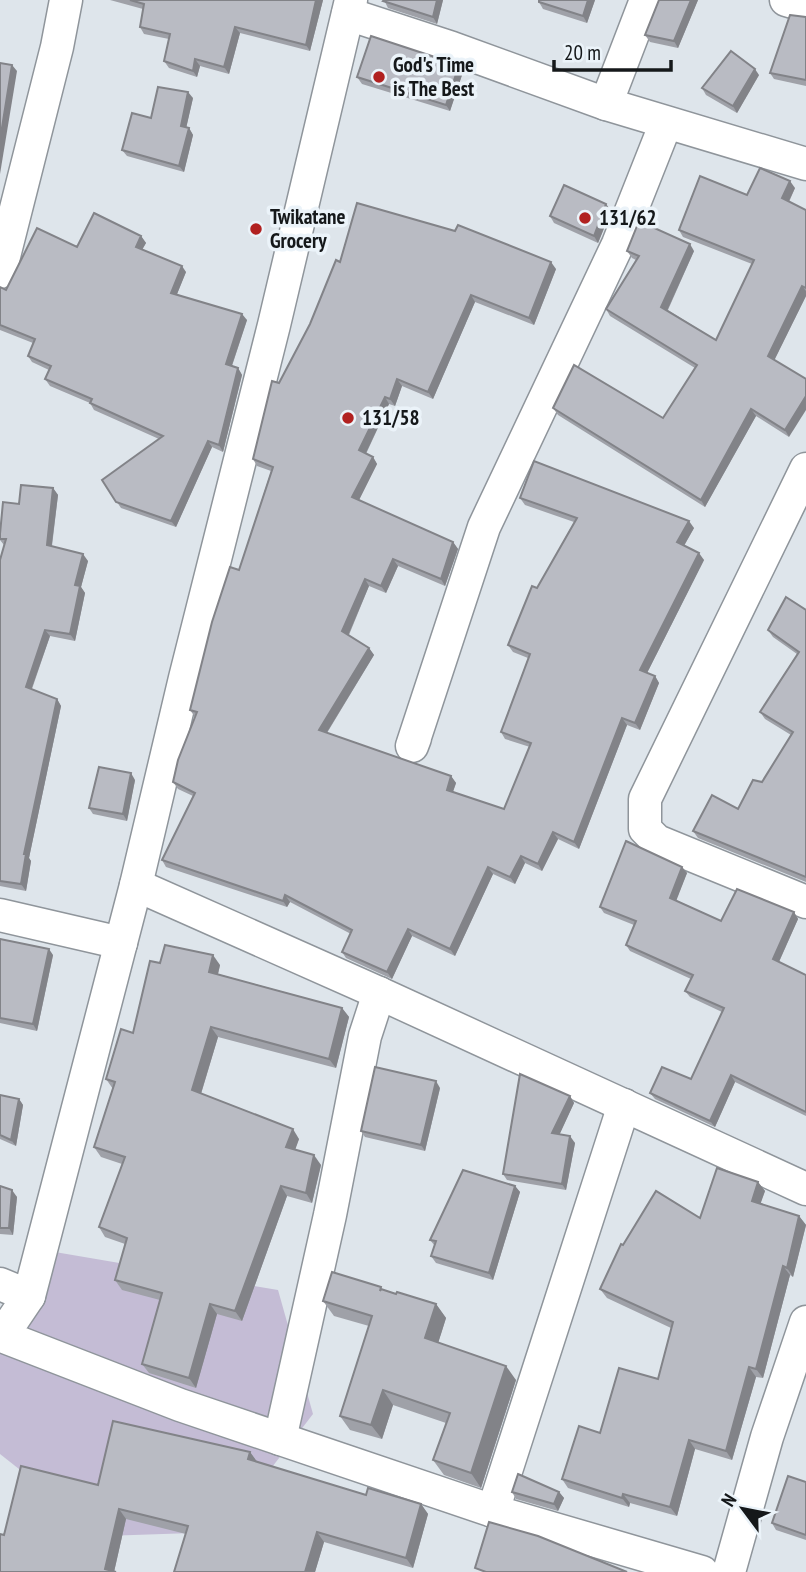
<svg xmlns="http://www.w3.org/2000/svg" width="806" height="1572" font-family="'PT Sans Narrow',sans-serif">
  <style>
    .green { fill: #c4bcd5 }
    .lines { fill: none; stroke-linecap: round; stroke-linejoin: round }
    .street-casing { stroke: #8f959b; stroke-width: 35 }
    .street { stroke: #fff; stroke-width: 32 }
    .wall { fill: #9fa1a8 }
    .shaded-wall { fill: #828388 }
    .building { fill: #b9bbc3; stroke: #828388; stroke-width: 2 }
    .poi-dot { fill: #b12120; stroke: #ebf3f9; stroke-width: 2.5 }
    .labels { text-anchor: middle; stroke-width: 7; stroke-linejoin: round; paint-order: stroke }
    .poi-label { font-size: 21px; font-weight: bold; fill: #15181a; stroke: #ebf3f9; text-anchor: start }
  </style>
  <rect width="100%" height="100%" fill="#dee5eb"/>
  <path class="green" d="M 49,1251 L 278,1290 L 313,1414 L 222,1532 L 104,1536 L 0,1454 L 0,1326 Z"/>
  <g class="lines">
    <g class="street-casing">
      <g id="street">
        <path d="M 786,0 L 806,6"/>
        <path d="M 348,14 L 452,48 L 606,104 L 806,164"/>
        <path d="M 606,104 L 646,0"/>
        <path d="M 0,272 L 57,47 L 66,0"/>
        <path d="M 806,469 L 645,799 L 645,829 L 657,841 L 806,902"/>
        <path d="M 415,738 L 412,746 L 484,527 L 618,244 L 666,123"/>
        <path d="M 136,885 L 379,993 L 806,1189"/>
        <path d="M 0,915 L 121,943"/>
        <path d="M 0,1284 L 29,1296 L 2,1336 L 180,1405 L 493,1511 L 702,1572"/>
        <path d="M 29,1296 L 136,885 L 185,678 L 274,325 L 351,0"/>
        <path d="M 280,1439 L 330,1215 L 365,1036 L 379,993"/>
        <path d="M 493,1511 L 624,1105"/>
        <path d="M 729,1572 L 767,1437 L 806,1322"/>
      </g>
    </g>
    <use href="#street" class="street"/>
  </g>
  <g class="wall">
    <path d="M 110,0 L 323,0 L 310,51 L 240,33 L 229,74 L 200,66 L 197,77 L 169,68 L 164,61 L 169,39 L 144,34 L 140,27 L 143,9 Z"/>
    <path d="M 384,0 L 443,0 L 437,24 L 388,8 Z"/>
    <path d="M 539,0 L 595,0 L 587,23 L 543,9 L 539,2 Z"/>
    <path d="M 659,0 L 698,0 L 678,48 L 650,42 L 645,35 Z"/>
    <path d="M 806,17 L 806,86 L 774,79 L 770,73 Z"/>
    <path d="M 459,65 L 463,72 L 450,111 L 362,84 L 357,77 Z"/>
    <path d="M 759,75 L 737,113 L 706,95 L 702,88 Z"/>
    <path d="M 193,98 L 186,128 L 189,128 L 193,135 L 184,172 L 127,156 L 122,150 L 151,118 Z"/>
    <path d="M 795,188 L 789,202 L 806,210 L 806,296 L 774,360 L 789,437 L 756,416 L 705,507 L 558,415 L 553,408 L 663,418 L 695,368 L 610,316 L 606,309 L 636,260 L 632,258 L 627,251 L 694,251 L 668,310 L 716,340 L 752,264 L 683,237 L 679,230 L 747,195 Z"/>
    <path d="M 606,204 L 611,211 L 598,243 L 554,223 L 550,216 Z"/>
    <path d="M 141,236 L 146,243 L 142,250 L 186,272 L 177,294 L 247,320 L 232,366 L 238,368 L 242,375 L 223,452 L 212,447 L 176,527 L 121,508 L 102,480 L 159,439 L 94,410 L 90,403 L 50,386 L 45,379 L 49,370 L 32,362 L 28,356 L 33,343 L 0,330 L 0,287 L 6,290 L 77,247 Z"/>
    <path d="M 340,262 L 556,269 L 534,325 L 475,302 L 433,399 L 402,386 L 395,406 L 389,404 L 366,454 L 373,457 L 377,464 L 359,500 L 453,542 L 458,549 L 445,586 L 398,566 L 386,593 L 369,586 L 349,635 L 369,648 L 374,655 L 327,733 L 451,776 L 456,783 L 453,792 L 504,809 L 530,747 L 505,739 L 501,732 L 528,658 L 513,652 L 508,645 L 537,588 L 574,522 L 525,505 L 520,498 L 694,528 L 684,546 L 704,560 L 647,673 L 655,676 L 659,683 L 640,730 L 627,725 L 579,849 L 558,839 L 542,871 L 525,863 L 515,884 L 493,874 L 455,956 L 412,936 L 392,979 L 346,958 L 342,952 L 351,934 L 290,902 L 287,907 L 166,867 L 162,860 L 193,796 L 178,789 L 173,782 L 195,717 L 190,710 L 239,570 L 271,471 L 257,466 L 253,459 L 279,383 L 310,324 Z"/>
    <path d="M 53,488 L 58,495 L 52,546 L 88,561 L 81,587 L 85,593 L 75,641 L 50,636 L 32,689 L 57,699 L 61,706 L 29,858 L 31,861 L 26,891 L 0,886 L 0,560 L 4,545 L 0,540 L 0,534 L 19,504 Z"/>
    <path d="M 806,610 L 806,882 L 698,838 L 693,831 L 738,809 L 762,782 L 791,735 L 765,719 L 760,712 L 797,654 L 773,637 L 768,630 Z"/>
    <path d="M 135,780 L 127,821 L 93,814 L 89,808 Z"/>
    <path d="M 682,867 L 687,873 L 676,900 L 721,921 L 794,912 L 798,919 L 779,962 L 806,975 L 806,1116 L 735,1082 L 715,1127 L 655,1099 L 650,1093 L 691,1079 L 722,1012 L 690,997 L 685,991 L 691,979 L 630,951 L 626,945 L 634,925 L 604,913 L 600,907 Z"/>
    <path d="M 0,939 L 53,955 L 37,1031 L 0,1023 Z"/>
    <path d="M 160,963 L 220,965 L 218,974 L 342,1008 L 349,1017 L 336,1068 L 218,1037 L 201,1094 L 299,1139 L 295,1149 L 321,1165 L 312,1203 L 287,1196 L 242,1321 L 217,1314 L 196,1388 L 149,1373 L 142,1364 L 160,1300 L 122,1290 L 115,1280 L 125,1244 L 105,1237 L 99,1227 L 122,1164 L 101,1157 L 94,1147 L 113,1089 L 106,1079 L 133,1033 Z"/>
    <path d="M 440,1088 L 425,1151 L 365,1137 L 361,1131 Z"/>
    <path d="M 0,1095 L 19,1099 L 23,1105 L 16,1146 L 0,1139 Z"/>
    <path d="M 570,1096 L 574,1103 L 559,1135 L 575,1143 L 566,1190 L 507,1180 L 503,1174 Z"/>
    <path d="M 758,1182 L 765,1191 L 760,1204 L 799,1216 L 806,1225 L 793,1277 L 790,1275 L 763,1378 L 756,1377 L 732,1460 L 695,1449 L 677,1516 L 630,1503 L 629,1507 L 568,1488 L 562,1479 L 600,1433 L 658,1379 L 671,1328 L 607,1298 L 600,1289 L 623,1245 L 700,1218 Z"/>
    <path d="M 0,1186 L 17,1197 L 13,1235 L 0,1234 Z"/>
    <path d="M 515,1186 L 520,1192 L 493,1280 L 436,1263 L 431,1256 L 435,1246 L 430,1240 Z"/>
    <path d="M 383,1290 L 396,1294 L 436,1304 L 446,1318 L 438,1343 L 516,1380 L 481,1488 L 444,1475 L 433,1460 L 446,1423 L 393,1405 L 382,1439 L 350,1430 L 340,1416 L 369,1326 L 334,1316 L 323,1301 Z"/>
    <path d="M 250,1452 L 257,1462 L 366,1495 L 421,1504 L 428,1514 L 413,1568 L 324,1542 L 315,1572 L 174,1572 L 186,1534 L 126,1519 L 114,1572 L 4,1535 L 98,1485 Z"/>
    <path d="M 806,1482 L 806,1540 L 776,1530 L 772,1523 Z"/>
    <path d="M 512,1492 L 559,1492 L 564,1498 L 558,1511 L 516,1499 Z"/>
  </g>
  <g class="shaded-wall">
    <path d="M 316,0 L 323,0 L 310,51 L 306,45 Z"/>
    <path d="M 437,0 L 443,0 L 437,24 L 433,17 Z"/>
    <path d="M 588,0 L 595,0 L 587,23 L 583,16 Z"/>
    <path d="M 691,0 L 698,0 L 678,48 L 674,41 Z"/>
    <path d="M 235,27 L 240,33 L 229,74 L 224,67 Z"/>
    <path d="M 195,59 L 200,66 L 197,77 L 193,71 Z"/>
    <path d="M 12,65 L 17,71 L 0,174 L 0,140 Z"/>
    <path d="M 459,65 L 463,72 L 450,111 L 446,105 Z"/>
    <path d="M 755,69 L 759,75 L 737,113 L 733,106 Z"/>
    <path d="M 188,92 L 193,98 L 185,133 L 181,126 Z"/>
    <path d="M 189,128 L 193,135 L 184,172 L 179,166 Z"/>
    <path d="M 790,181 L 795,188 L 787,205 L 782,198 Z"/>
    <path d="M 606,204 L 611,211 L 598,243 L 594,236 Z"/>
    <path d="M 141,236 L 146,243 L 140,253 L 136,247 Z"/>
    <path d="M 690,244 L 694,251 L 666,313 L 661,307 Z"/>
    <path d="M 551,262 L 556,269 L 534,325 L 529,318 Z"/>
    <path d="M 182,266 L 186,272 L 175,299 L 171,293 Z"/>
    <path d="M 802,286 L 806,291 L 806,296 L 773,363 L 768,356 Z"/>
    <path d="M 471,295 L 475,302 L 433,399 L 428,392 Z"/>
    <path d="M 242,314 L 247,320 L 230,371 L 226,364 Z"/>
    <path d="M 238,368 L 242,375 L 223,452 L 219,445 Z"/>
    <path d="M 397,379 L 402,386 L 395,406 L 390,399 Z"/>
    <path d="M 806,396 L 806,410 L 789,437 L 785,430 Z"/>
    <path d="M 385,397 L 389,404 L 364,457 L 359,450 Z"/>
    <path d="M 751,409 L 756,416 L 705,507 L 701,500 Z"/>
    <path d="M 208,441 L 212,447 L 176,527 L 171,521 Z"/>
    <path d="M 373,457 L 377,464 L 357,504 L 352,497 Z"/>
    <path d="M 53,488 L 58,495 L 51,551 L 47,545 Z"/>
    <path d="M 689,521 L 694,528 L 682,549 L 677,542 Z"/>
    <path d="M 453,542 L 458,549 L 445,586 L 441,579 Z"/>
    <path d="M 699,553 L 704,560 L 645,677 L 640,670 Z"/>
    <path d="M 83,554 L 88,561 L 81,587 L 85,593 L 75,641 L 70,634 L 75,585 Z"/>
    <path d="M 393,559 L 398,566 L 386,593 L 381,586 Z"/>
    <path d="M 365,579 L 369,586 L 347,638 L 342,631 Z"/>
    <path d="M 45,630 L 50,636 L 30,693 L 26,687 Z"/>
    <path d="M 369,648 L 374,655 L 324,737 L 319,730 Z"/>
    <path d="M 655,676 L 659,683 L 640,730 L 635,723 Z"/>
    <path d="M 57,699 L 61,706 L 29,858 L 31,861 L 26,891 L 21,884 L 24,854 Z"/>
    <path d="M 622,718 L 627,725 L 579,849 L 574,842 Z"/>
    <path d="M 131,773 L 135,780 L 127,821 L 123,814 Z"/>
    <path d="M 451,776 L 456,783 L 451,797 L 447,790 Z"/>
    <path d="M 553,832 L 558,839 L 542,871 L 538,864 Z"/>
    <path d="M 521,856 L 525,863 L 515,884 L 510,877 Z"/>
    <path d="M 488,867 L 493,874 L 455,956 L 450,949 Z"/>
    <path d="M 682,867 L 687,873 L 675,904 L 670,898 Z"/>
    <path d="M 285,895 L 290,902 L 287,907 L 283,901 Z"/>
    <path d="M 794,912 L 798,919 L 777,966 L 773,959 Z"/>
    <path d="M 408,929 L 412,936 L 392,979 L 387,972 Z"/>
    <path d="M 49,949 L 53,955 L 37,1031 L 33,1024 Z"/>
    <path d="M 213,955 L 220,965 L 216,982 L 209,972 Z"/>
    <path d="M 342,1008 L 349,1017 L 336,1068 L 329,1059 Z"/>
    <path d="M 211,1027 L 218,1037 L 199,1100 L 192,1090 Z"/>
    <path d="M 731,1075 L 735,1082 L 715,1127 L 710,1121 Z"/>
    <path d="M 436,1081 L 440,1088 L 425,1151 L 421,1145 Z"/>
    <path d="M 570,1096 L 574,1103 L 557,1140 L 552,1133 Z"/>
    <path d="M 19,1099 L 23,1105 L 16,1146 L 11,1140 Z"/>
    <path d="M 293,1129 L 299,1139 L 293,1156 L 286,1147 Z"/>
    <path d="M 570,1136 L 575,1143 L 566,1190 L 562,1184 Z"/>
    <path d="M 314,1155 L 321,1165 L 312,1203 L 306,1193 Z"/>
    <path d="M 758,1182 L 765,1191 L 758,1211 L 752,1201 Z"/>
    <path d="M 281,1186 L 287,1196 L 242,1321 L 235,1311 Z"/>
    <path d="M 515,1186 L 520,1192 L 493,1280 L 489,1273 Z"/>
    <path d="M 12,1190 L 17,1197 L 13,1235 L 9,1228 Z"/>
    <path d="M 799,1216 L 806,1225 L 793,1277 L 787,1268 Z"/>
    <path d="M 783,1266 L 790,1275 L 763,1378 L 756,1369 Z"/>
    <path d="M 210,1304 L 217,1314 L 196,1388 L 189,1378 Z"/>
    <path d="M 436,1304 L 446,1318 L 435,1353 L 425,1338 Z"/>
    <path d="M 506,1366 L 516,1380 L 481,1488 L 471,1473 Z"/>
    <path d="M 749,1367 L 756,1377 L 732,1460 L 726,1451 Z"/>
    <path d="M 383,1390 L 393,1405 L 382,1439 L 371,1425 Z"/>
    <path d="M 689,1440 L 695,1449 L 677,1516 L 670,1507 Z"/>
    <path d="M 250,1452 L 258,1463 L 248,1459 Z"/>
    <path d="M 559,1492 L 564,1498 L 558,1511 L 554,1504 Z"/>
    <path d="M 623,1494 L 630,1503 L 629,1507 L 622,1498 Z"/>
    <path d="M 421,1504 L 428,1514 L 413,1568 L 406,1558 Z"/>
    <path d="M 119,1509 L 126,1519 L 114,1572 L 105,1569 Z"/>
    <path d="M 317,1532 L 324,1542 L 315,1572 L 305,1572 Z"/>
  </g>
  <g class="building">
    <path d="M 130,0 L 316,0 L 306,45 L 235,27 L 224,67 L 195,59 L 193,71 L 164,61 L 170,34 L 140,27 L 144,4 Z"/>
    <path d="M 384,0 L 437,0 L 433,17 L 383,1 Z"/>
    <path d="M 539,0 L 588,0 L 583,16 L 539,2 Z"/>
    <path d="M 659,0 L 691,0 L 674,41 L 645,35 Z"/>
    <path d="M 790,15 L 806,17 L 806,80 L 770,73 Z"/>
    <path d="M 371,36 L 459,65 L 446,105 L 357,77 Z"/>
    <path d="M 731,51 L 755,69 L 733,106 L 702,88 Z"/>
    <path d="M 0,63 L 12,65 L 0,140 Z"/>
    <path d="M 158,87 L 188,92 L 181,126 L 189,128 L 179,166 L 122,150 L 132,113 L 151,118 Z"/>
    <path d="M 760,168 L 790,181 L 782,198 L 806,210 L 806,288 L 802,286 L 768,356 L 806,379 L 806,396 L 785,430 L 751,409 L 701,500 L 553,408 L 574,365 L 663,418 L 697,365 L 606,309 L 639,256 L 627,251 L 639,221 L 690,244 L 661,307 L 716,340 L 754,260 L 679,230 L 700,176 L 747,195 Z"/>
    <path d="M 564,185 L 606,204 L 594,236 L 550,216 Z"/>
    <path d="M 357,203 L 455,231 L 458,225 L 551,262 L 529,318 L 471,295 L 428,392 L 397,379 L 390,399 L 385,397 L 359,450 L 373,457 L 352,497 L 453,542 L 441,579 L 393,559 L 381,586 L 365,579 L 342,631 L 369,648 L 319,730 L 451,776 L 447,790 L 504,809 L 531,743 L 501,732 L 530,654 L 508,645 L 532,586 L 537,588 L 577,518 L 520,498 L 534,461 L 689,521 L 677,542 L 699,553 L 640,670 L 655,676 L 635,723 L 622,718 L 574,842 L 553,832 L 538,864 L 521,856 L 510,877 L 488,867 L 450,949 L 408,929 L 387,972 L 342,952 L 352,930 L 285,895 L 283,901 L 162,860 L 195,793 L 173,782 L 178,760 L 197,712 L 190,710 L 212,622 L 230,567 L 239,570 L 273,467 L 253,459 L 272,381 L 279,383 L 310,324 L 336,260 L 340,262 Z"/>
    <path d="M 94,213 L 141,236 L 136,247 L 182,266 L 171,293 L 242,314 L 226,364 L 238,368 L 219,445 L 208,441 L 171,521 L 116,502 L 102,480 L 163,436 L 90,403 L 92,399 L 45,379 L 51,366 L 28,356 L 35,339 L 0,325 L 0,287 L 6,290 L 37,228 L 77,247 Z"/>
    <path d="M 21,485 L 53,488 L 47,545 L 83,554 L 75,585 L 80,586 L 70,634 L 45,630 L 26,687 L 57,699 L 24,854 L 26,854 L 21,884 L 0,881 L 0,560 L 6,539 L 0,539 L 0,534 L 3,502 L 19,504 Z"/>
    <path d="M 786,597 L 806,610 L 806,877 L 693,831 L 712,795 L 738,809 L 753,780 L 762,782 L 793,732 L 760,712 L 799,652 L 768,630 Z"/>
    <path d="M 99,767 L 131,773 L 123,814 L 89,808 Z"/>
    <path d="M 626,841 L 682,867 L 670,898 L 721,921 L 737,889 L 794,912 L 773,959 L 806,975 L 806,1112 L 731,1075 L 710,1121 L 650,1093 L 662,1067 L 691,1079 L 724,1008 L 685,991 L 693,975 L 626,945 L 636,921 L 600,907 Z"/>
    <path d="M 0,939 L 49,949 L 33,1024 L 0,1018 Z"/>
    <path d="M 165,945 L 213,955 L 209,972 L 342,1008 L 329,1059 L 211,1027 L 192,1090 L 293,1129 L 286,1147 L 314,1155 L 306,1193 L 281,1186 L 235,1311 L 210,1304 L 189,1378 L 142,1364 L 162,1293 L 115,1280 L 127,1238 L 99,1227 L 125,1157 L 94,1147 L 115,1082 L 106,1079 L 121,1029 L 133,1033 L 150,961 L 160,963 Z"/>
    <path d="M 375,1067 L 436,1081 L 421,1145 L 361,1131 Z"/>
    <path d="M 520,1074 L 570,1096 L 552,1133 L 570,1136 L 562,1184 L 503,1174 Z"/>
    <path d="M 0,1095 L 19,1099 L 11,1140 L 0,1135 Z"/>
    <path d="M 717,1168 L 758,1182 L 752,1201 L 799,1216 L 787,1268 L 783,1266 L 756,1369 L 749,1367 L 726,1451 L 689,1440 L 670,1507 L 623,1494 L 622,1498 L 562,1479 L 579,1426 L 600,1433 L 619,1368 L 658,1379 L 673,1322 L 600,1289 L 621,1244 L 623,1245 L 656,1191 L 700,1218 Z"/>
    <path d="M 463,1170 L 515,1186 L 489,1273 L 431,1256 L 436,1241 L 430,1240 Z"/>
    <path d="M 0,1186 L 12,1190 L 9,1228 L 0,1228 Z"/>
    <path d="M 332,1272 L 381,1287 L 380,1291 L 381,1289 L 396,1294 L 397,1292 L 436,1304 L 425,1338 L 506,1366 L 471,1473 L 433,1460 L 450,1413 L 383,1390 L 371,1425 L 340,1416 L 372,1316 L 323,1301 Z"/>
    <path d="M 113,1421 L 250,1452 L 248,1459 L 366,1495 L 368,1488 L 421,1504 L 406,1558 L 317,1532 L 305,1572 L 174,1572 L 188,1526 L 119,1509 L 105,1569 L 116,1572 L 0,1572 L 0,1534 L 4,1535 L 21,1466 L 98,1485 Z"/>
    <path d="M 518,1474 L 559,1492 L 554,1504 L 512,1492 Z"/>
    <path d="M 788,1476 L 806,1482 L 806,1535 L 772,1523 Z"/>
    <path d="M 489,1522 L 538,1536 L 627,1572 L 486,1572 L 475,1568 Z"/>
  </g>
  <g class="poi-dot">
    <circle cx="379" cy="77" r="7"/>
    <circle cx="585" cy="218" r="7"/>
    <circle cx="256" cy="229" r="7"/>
    <circle cx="348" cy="418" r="7"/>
  </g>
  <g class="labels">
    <g class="poi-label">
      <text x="393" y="72">God's Time<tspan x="393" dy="24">is The Best</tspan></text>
      <text x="270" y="224">Twikatane<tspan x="270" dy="24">Grocery</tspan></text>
      <text x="599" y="225">131/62</text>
      <text x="362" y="425">131/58</text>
    </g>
  </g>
  <g transform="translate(743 1509) rotate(302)" stroke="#ebf3f9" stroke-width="5" paint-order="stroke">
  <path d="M0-5L12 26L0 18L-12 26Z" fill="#15181a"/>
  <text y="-10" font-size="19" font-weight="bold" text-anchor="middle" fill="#15181a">N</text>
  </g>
  <path d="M554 60v10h117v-10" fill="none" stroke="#15181a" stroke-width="3.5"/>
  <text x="564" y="60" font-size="21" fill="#15181a" stroke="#ebf3f9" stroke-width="5" paint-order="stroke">20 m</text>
</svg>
